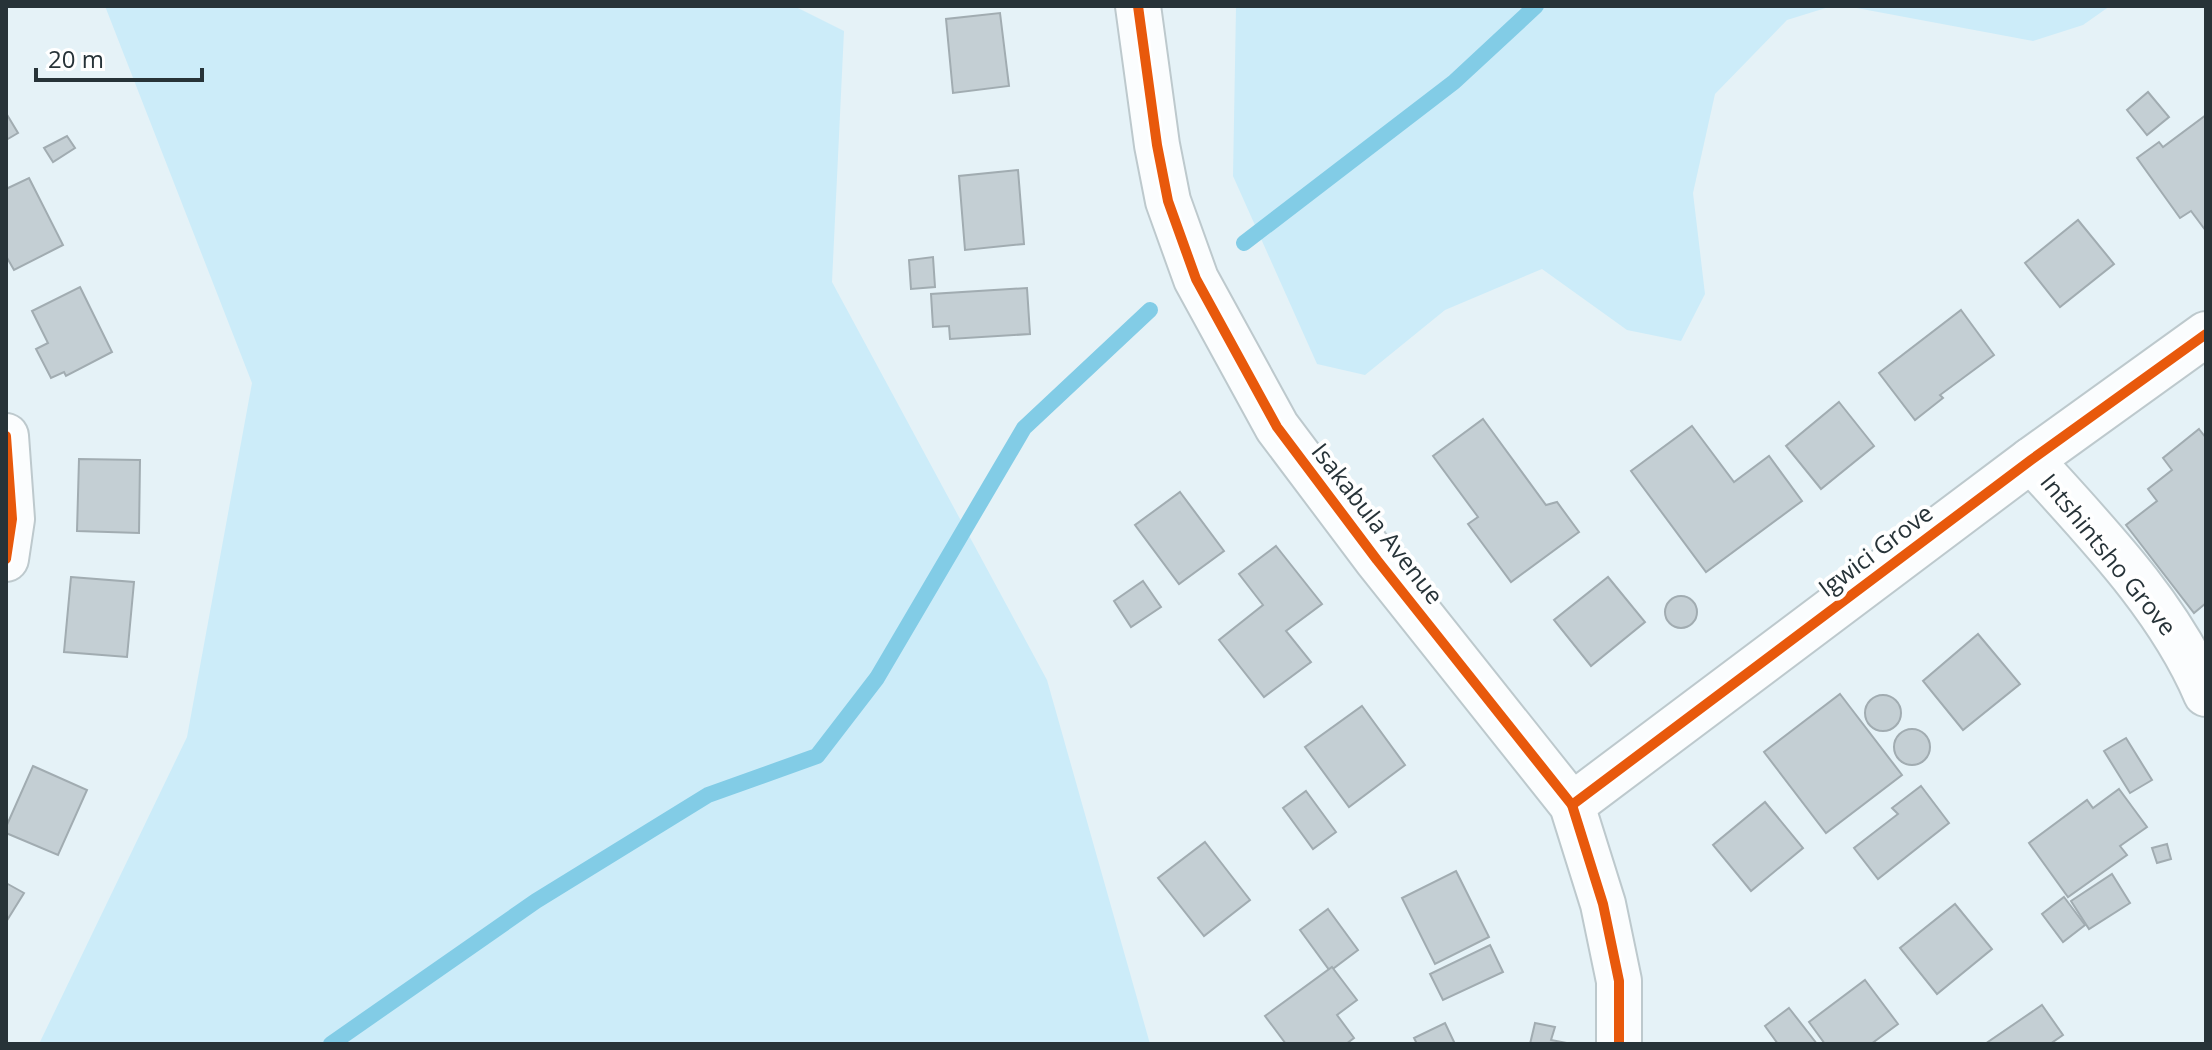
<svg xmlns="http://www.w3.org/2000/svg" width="2212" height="1050" font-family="'Open Sans',sans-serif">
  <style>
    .green { fill: #ccecf9 }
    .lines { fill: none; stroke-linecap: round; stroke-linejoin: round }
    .stream { stroke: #82cce6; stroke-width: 16 }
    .building { fill: #c4cfd4; stroke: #a1acb1; stroke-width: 2 }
    .street-casing { stroke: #bdc9cd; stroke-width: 48 }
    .street { stroke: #fbfdfe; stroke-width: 44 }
    .cycleway-casing { stroke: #fff; stroke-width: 15 }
    .cycleway { stroke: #e8590c; stroke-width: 10 }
    .labels { text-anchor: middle; stroke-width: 8; stroke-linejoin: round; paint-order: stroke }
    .street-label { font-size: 24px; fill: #273338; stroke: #fff }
  </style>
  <rect width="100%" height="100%" fill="#e5f2f7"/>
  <g class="green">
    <path d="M 105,6 L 794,6 L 844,31 L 832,282 L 1047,680 L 1150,1044 L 39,1044 L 187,737 L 252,383 Z"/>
    <path d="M 1238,6 L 1832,6 L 1787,20 L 1715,94 L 1693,193 L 1705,294 L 1681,341 L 1627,330 L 1542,269 L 1445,310 L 1365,375 L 1317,364 L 1233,176 L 1236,8 Z"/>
    <path d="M 1846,6 L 2110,6 L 2083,25 L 2033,41 Z"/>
  </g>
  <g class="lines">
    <g class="stream">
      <path d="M 1244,243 L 1454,82 L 1536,6"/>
      <path d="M 331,1044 L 536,901 L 708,795 L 817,756 L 877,678 L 1024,428 L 1150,310"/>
    </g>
  </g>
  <g class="building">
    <path d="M 1000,13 L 1009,86 L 953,93 L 946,19 Z"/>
    <path d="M 2148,92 L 2169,117 L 2147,135 L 2127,110 Z"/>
    <path d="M 6,113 L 18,133 L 6,140 Z"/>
    <path d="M 2206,115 L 2206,231 L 2191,211 L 2180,218 L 2137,158 L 2159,142 L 2163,147 Z"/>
    <path d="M 67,136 L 75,148 L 53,162 L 44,148 Z"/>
    <path d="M 1018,170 L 1024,244 L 965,250 L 959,176 Z"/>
    <path d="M 29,178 L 63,245 L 14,270 L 6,256 L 6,189 Z"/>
    <path d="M 2078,220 L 2114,264 L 2060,307 L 2025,263 Z"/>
    <path d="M 933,257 L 935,287 L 911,289 L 909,260 Z"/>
    <path d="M 80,287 L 112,352 L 66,376 L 64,372 L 51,378 L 36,349 L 48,343 L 32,311 Z"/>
    <path d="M 1027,288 L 1030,334 L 950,339 L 949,326 L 933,327 L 931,294 Z"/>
    <path d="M 1961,310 L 1994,355 L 1940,395 L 1943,398 L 1915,420 L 1879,373 Z"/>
    <path d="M 1839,402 L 1874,446 L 1821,489 L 1786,446 Z"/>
    <path d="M 1483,419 L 1546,505 L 1557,502 L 1579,532 L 1511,582 L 1468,524 L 1478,517 L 1433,456 Z"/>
    <path d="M 1692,426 L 1734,482 L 1769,456 L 1802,501 L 1706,572 L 1631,471 Z"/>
    <path d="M 2199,429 L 2206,438 L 2206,603 L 2194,613 L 2126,525 L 2157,501 L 2148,489 L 2172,470 L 2163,458 Z"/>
    <path d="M 79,459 L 140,460 L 139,533 L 77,531 Z"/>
    <path d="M 1180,492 L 1224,551 L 1179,584 L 1135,525 Z"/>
    <path d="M 1276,546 L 1322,604 L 1286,631 L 1311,662 L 1264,697 L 1219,640 L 1263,605 L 1239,574 Z"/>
    <path d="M 71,577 L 134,582 L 127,657 L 64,652 Z"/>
    <path d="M 1608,577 L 1645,622 L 1591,666 L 1554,620 Z"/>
    <path d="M 1143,581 L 1161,607 L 1131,627 L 1114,601 Z"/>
    <circle cx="1681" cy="612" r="16"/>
    <path d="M 1978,634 L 2020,684 L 1963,730 L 1923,681 Z"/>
    <path d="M 1840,694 L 1902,775 L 1826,833 L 1764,752 Z"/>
    <circle cx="1883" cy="713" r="18"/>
    <path d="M 1362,706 L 1405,765 L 1349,807 L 1305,747 Z"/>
    <circle cx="1912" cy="747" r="18"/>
    <path d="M 2126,738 L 2152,780 L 2130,793 L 2104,751 Z"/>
    <path d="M 33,766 L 87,790 L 58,855 L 6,833 L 6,827 Z"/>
    <path d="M 1921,786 L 1949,823 L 1878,879 L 1854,848 L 1898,814 L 1892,808 Z"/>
    <path d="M 2119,789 L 2147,827 L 2120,846 L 2127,855 L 2068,897 L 2029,843 L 2087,800 L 2093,808 Z"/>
    <path d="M 1306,791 L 1336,832 L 1313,849 L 1283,808 Z"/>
    <path d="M 1765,802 L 1803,848 L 1751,891 L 1713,845 Z"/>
    <path d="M 1205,842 L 1250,900 L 1204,936 L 1158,878 Z"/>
    <path d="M 2167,844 L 2171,859 L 2157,863 L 2152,848 Z"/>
    <path d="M 1456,871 L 1489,937 L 1435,964 L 1402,898 Z"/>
    <path d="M 2112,874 L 2130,903 L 2089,929 L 2071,901 Z"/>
    <path d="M 6,883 L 24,893 L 6,922 Z"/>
    <path d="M 2064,897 L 2085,925 L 2063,942 L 2042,914 Z"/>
    <path d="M 1955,904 L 1992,949 L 1937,994 L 1900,948 Z"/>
    <path d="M 1328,909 L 1358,950 L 1330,971 L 1300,930 Z"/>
    <path d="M 1490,945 L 1503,972 L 1443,1000 L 1430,974 Z"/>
    <path d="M 1332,967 L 1357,1000 L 1337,1015 L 1354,1038 L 1346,1044 L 1286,1044 L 1265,1016 Z"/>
    <path d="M 1865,980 L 1898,1024 L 1871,1044 L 1825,1044 L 1809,1022 Z"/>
    <path d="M 2042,1005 L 2063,1035 L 2053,1042 L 2055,1044 L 1985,1044 Z"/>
    <path d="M 1789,1008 L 1817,1044 L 1778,1044 L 1765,1026 Z"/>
    <path d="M 1445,1023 L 1455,1044 L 1417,1044 L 1414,1038 Z"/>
    <path d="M 1535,1023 L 1555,1027 L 1551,1040 L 1572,1044 L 1530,1044 Z"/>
  </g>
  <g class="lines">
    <g class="street-casing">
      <g id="street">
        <path d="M 1138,6 L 1157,145 L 1168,201 L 1196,279 L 1277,427 L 1377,560 L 1572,805 L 1603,904 L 1619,981 L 1619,1044"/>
        <path d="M 6,436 L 12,519 L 6,559"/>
        <path d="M 2031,460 C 2095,531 2168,605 2206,694"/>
        <path d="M 1572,805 L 2031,460 L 2206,334"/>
      </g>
    </g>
    <use href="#street" class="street"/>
    <g class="cycleway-casing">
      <g id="cycleway">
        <path d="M 1138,6 L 1157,145 L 1168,201 L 1196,279 L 1277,427 L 1377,560 L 1572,805 L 1603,904 L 1619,981 L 1619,1044"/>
        <path d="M 6,436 L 12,519 L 6,559"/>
        <path d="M 1572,805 L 2031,460 L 2206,334"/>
      </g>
    </g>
    <use href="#cycleway" class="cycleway"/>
  </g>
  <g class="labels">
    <g class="street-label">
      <text transform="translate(1377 524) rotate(52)" y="8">Isakabula Avenue</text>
      <text transform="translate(1876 551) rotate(-37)" y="8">Igwici Grove</text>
      <text transform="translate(2108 555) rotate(51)" y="8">Intshintsho Grove</text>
    </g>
  </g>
  <rect width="2212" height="1050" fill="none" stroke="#273338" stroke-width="16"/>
  <path d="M36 68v12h166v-12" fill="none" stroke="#273338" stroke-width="4"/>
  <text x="48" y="68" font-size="24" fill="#273338" stroke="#ffffff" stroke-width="6" paint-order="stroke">20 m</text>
</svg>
